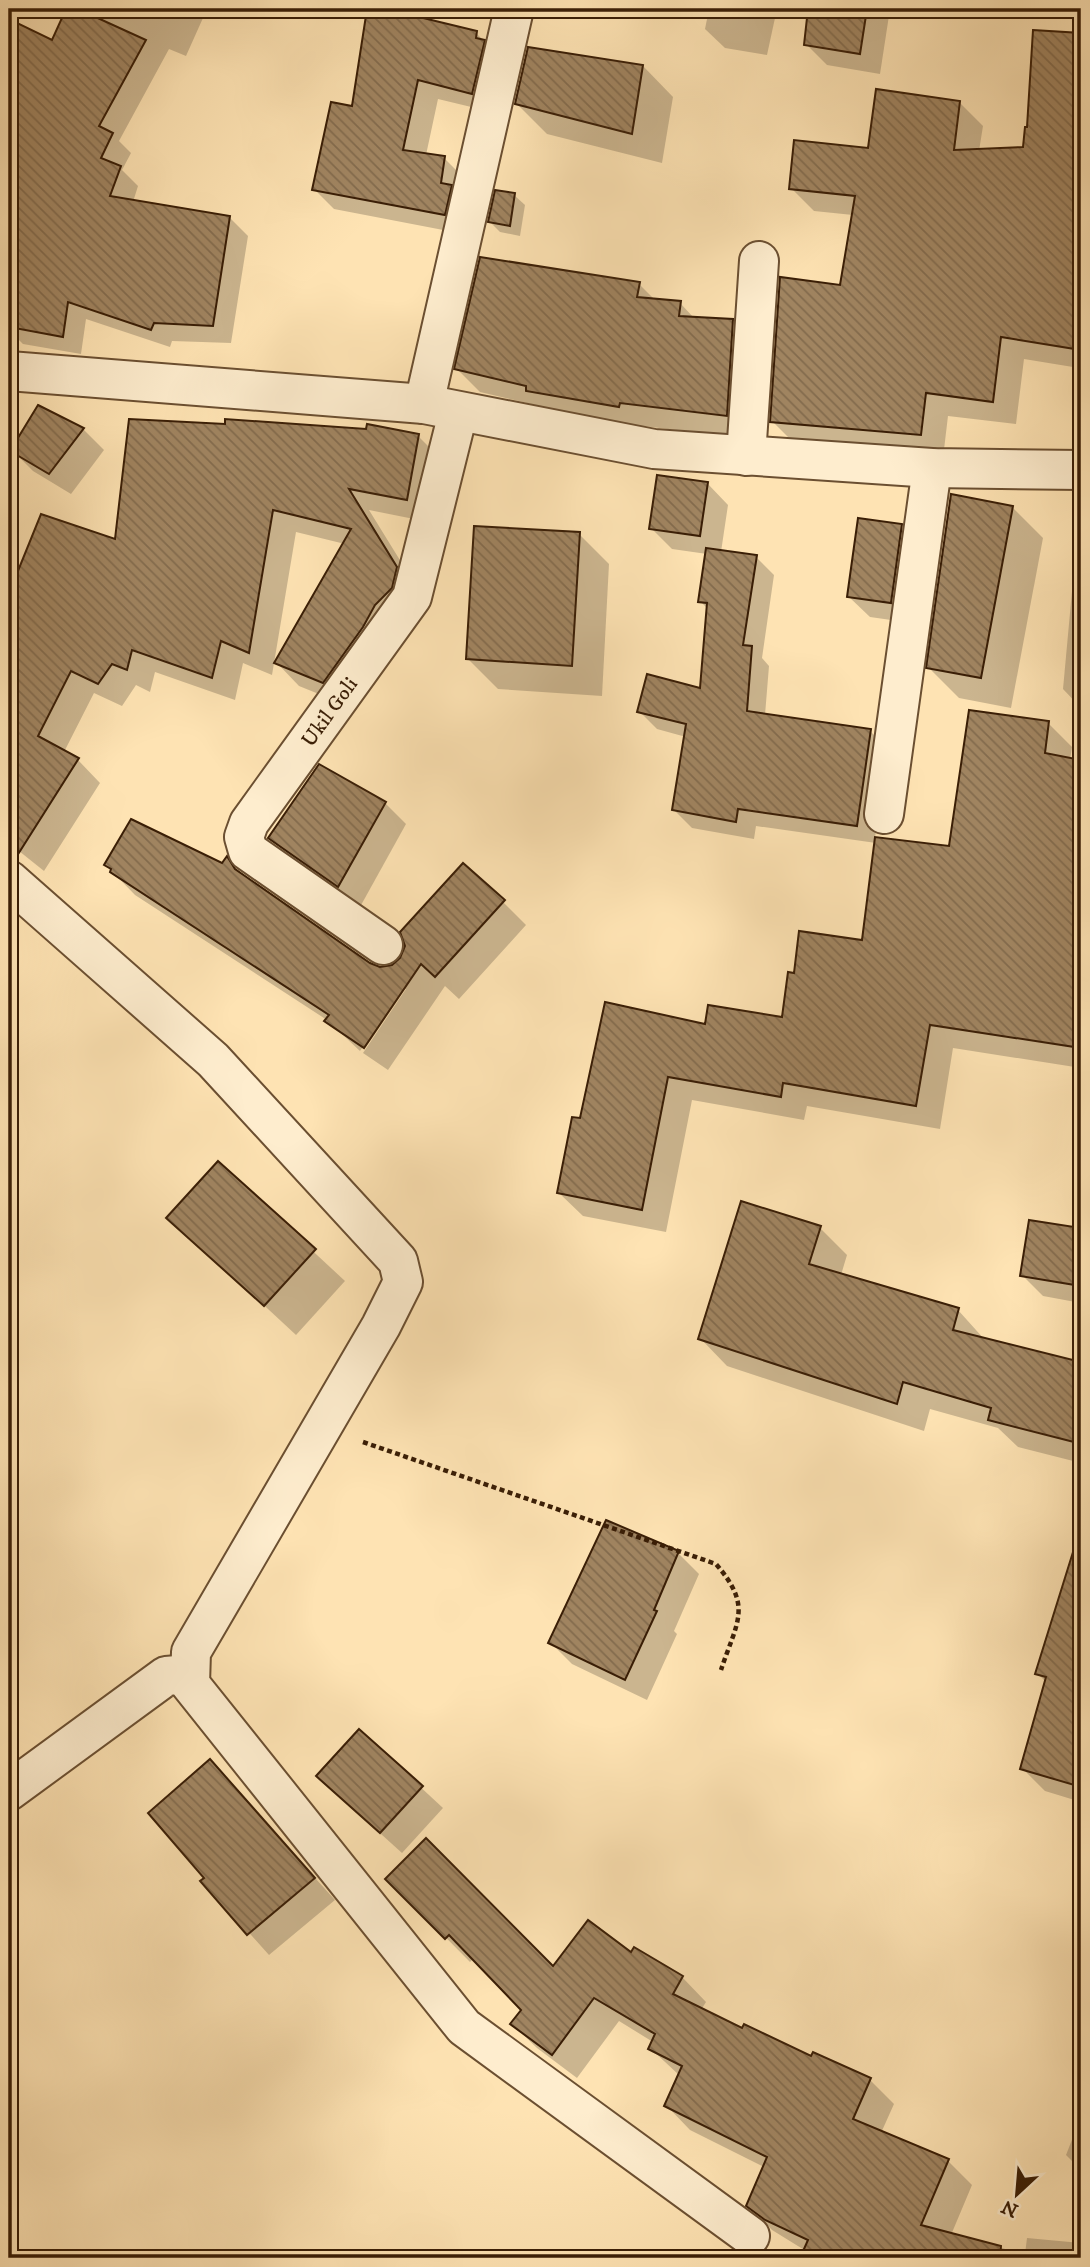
<svg xmlns="http://www.w3.org/2000/svg" width="1090" height="2267" font-family="'IM FELL DW Pica',serif">
  <style>
    .shadow { fill: #0003 }
    .building { fill: url(#building-back-hatch); stroke: #3a1e06; stroke-width: 2 }
    .lines { fill: none; stroke-linecap: round; stroke-linejoin: round }
    .minor-casing { stroke: #6b4f31; stroke-width: 42 }
    .path { stroke: #3a1e06; stroke-width: 4.5; stroke-dasharray: 5 3.5; stroke-linecap: butt }
    .minor { stroke: #feedce; stroke-width: 38 }
    .labels { text-anchor: middle; stroke-width: 5; stroke-linejoin: round; paint-order: stroke }
    .street-label { font-size: 21px; fill: #3a1e06; stroke: #feedce }
  </style>
  <defs>
    <pattern id="building-back-hatch" width="6" height="6" patternUnits="userSpaceOnUse" patternTransform="scale(1.75)"><rect width="6" height="6" fill="#a08460"/><path d="M-1 5l2 2M0 0l6 6M5-1l2 2" fill="none" stroke="#836b4d"/></pattern>
  </defs>
  <rect width="100%" height="100%" fill="#fee3b3"/>
  <filter id="stains"><feTurbulence type="fractalNoise" baseFrequency=".00286" numOctaves="4"/><feColorMatrix values="0 0 0 0 .2 0 0 0 0 .09 0 0 0 0 .02 0 0 0 .5 -.17"/></filter>
  <radialGradient id="worn" r=".72"><stop offset=".6" stop-color="#630" stop-opacity="0"/><stop offset="1" stop-color="#630" stop-opacity=".3"/></radialGradient>
  <g class="shadow">
    <path d="M 68,9 L 96,19 L 101,9 L 207,9 L 186,56 L 169,49 L 119,141 L 131,153 L 122,170 L 138,186 L 133,202 L 229,217 L 248,236 L 231,343 L 172,341 L 170,347 L 86,319 L 81,354 L 23,344 L 9,330 L 9,21 L 53,42 Z"/>
    <path d="M 369,9 L 476,33 L 496,53 L 492,112 L 438,99 L 426,155 L 444,158 L 464,178 L 464,234 L 334,209 L 314,189 L 353,108 Z"/>
    <path d="M 709,9 L 766,9 L 775,18 L 767,55 L 725,48 L 705,29 Z"/>
    <path d="M 810,9 L 890,9 L 880,74 L 827,65 L 806,44 Z"/>
    <path d="M 1034,32 L 1081,35 L 1081,401 L 1075,395 L 1079,368 L 1024,359 L 1016,424 L 948,416 L 943,458 L 795,444 L 772,421 L 842,287 L 853,215 L 814,211 L 791,188 L 960,103 L 983,126 L 979,151 L 1025,149 L 1029,129 Z"/>
    <path d="M 643,66 L 673,97 L 662,163 L 547,134 L 517,104 Z"/>
    <path d="M 514,195 L 525,205 L 520,236 L 500,232 L 490,222 Z"/>
    <path d="M 639,284 L 655,300 L 680,303 L 695,319 L 732,321 L 756,345 L 750,439 L 643,426 L 642,429 L 551,414 L 544,407 L 480,392 L 456,368 Z"/>
    <path d="M 39,407 L 83,429 L 104,450 L 71,494 L 33,471 L 13,451 Z"/>
    <path d="M 418,436 L 441,459 L 429,522 L 369,510 L 419,591 L 346,705 L 299,686 L 277,663 L 345,544 L 296,532 L 272,675 L 243,663 L 235,700 L 155,672 L 150,692 L 136,685 L 122,706 L 94,693 L 64,752 L 78,760 L 100,783 L 44,871 L 9,843 L 9,651 L 75,527 L 117,542 Z"/>
    <path d="M 707,483 L 728,505 L 721,552 L 756,557 L 774,575 L 762,658 L 769,666 L 765,715 L 870,731 L 888,749 L 875,838 L 951,848 L 1048,723 L 1072,747 L 1070,760 L 1081,762 L 1081,1068 L 953,1048 L 940,1129 L 807,1106 L 804,1120 L 692,1100 L 666,1232 L 583,1216 L 559,1193 L 581,1120 L 707,1026 L 783,1019 L 795,975 L 864,942 L 876,843 L 756,826 L 754,839 L 692,828 L 674,810 L 686,737 L 657,729 L 639,711 L 702,690 L 709,610 L 700,601 L 707,554 L 672,549 L 651,528 Z"/>
    <path d="M 1012,507 L 1043,538 L 1011,708 L 959,698 L 928,667 Z"/>
    <path d="M 901,526 L 922,547 L 912,623 L 870,617 L 848,596 Z"/>
    <path d="M 579,534 L 609,564 L 602,696 L 498,689 L 468,659 Z"/>
    <path d="M 1072,591 L 1081,592 L 1081,708 L 1063,689 Z"/>
    <path d="M 385,803 L 406,824 L 360,907 L 291,859 L 270,838 Z"/>
    <path d="M 227,859 L 247,879 L 370,965 L 380,968 L 392,967 L 503,902 L 526,925 L 459,999 L 445,986 L 388,1070 L 363,1053 L 406,989 L 402,989 L 360,1051 L 327,1020 L 135,895 L 106,865 L 223,866 Z"/>
    <path d="M 218,1163 L 345,1281 L 296,1335 L 169,1217 Z"/>
    <path d="M 1031,1222 L 1081,1230 L 1081,1303 L 1043,1296 L 1022,1275 Z"/>
    <path d="M 820,1228 L 847,1255 L 841,1275 L 958,1310 L 985,1340 L 1081,1364 L 1081,1463 L 1018,1447 L 998,1428 L 930,1409 L 924,1431 L 727,1366 L 700,1338 Z"/>
    <path d="M 607,1522 L 678,1553 L 699,1574 L 674,1631 L 677,1634 L 647,1700 L 572,1664 L 551,1643 Z"/>
    <path d="M 1066,1581 L 1081,1586 L 1081,1802 L 1045,1791 L 1022,1768 L 1047,1683 L 1037,1673 Z"/>
    <path d="M 360,1731 L 443,1808 L 402,1853 L 340,1797 Z"/>
    <path d="M 210,1762 L 335,1900 L 269,1955 L 203,1881 L 207,1878 Z"/>
    <path d="M 388,1879 L 553,1969 L 632,1955 L 682,1977 L 706,2002 L 701,2010 L 743,2031 L 870,2080 L 894,2104 L 881,2133 L 948,2161 L 972,2185 L 951,2235 L 1025,2254 L 1027,2238 L 1081,2243 L 1081,2258 L 802,2258 L 806,2251 L 772,2230 L 748,2205 L 764,2167 L 690,2130 L 666,2105 L 679,2075 L 650,2048 L 653,2042 L 619,2021 L 577,2078 L 537,2048 L 512,2024 L 523,2010 L 474,1958 L 470,1962 Z"/>
    <path d="M 1075,2132 L 1081,2134 L 1081,2170 L 1066,2155 Z"/>
  </g>
  <g class="building">
    <path d="M 66,9 L 78,9 L 146,40 L 99,126 L 113,133 L 101,158 L 121,166 L 110,196 L 230,216 L 213,326 L 154,323 L 151,330 L 68,302 L 63,337 L 9,327 L 9,19 L 52,40 Z"/>
    <path d="M 367,9 L 386,9 L 477,31 L 476,38 L 485,40 L 472,94 L 418,80 L 403,150 L 445,156 L 441,183 L 452,185 L 445,215 L 312,190 L 331,102 L 352,106 Z"/>
    <path d="M 808,9 L 867,9 L 860,54 L 804,45 Z"/>
    <path d="M 1033,30 L 1081,33 L 1081,350 L 1001,337 L 993,402 L 926,393 L 921,435 L 770,422 L 780,277 L 840,285 L 855,196 L 789,189 L 794,140 L 868,148 L 876,89 L 960,101 L 954,150 L 1023,147 L 1025,127 L 1027,127 Z"/>
    <path d="M 528,47 L 643,65 L 632,134 L 515,104 Z"/>
    <path d="M 495,190 L 515,193 L 510,226 L 488,222 Z"/>
    <path d="M 480,257 L 640,282 L 637,297 L 681,301 L 679,316 L 733,319 L 727,416 L 620,403 L 619,407 L 526,391 L 526,386 L 454,369 Z"/>
    <path d="M 38,405 L 84,428 L 49,474 L 10,451 Z"/>
    <path d="M 129,419 L 225,424 L 225,419 L 366,429 L 367,424 L 419,434 L 407,500 L 349,489 L 397,567 L 392,588 L 375,605 L 363,627 L 323,683 L 274,663 L 351,529 L 273,510 L 249,653 L 221,641 L 212,678 L 132,650 L 127,670 L 112,664 L 98,684 L 71,671 L 38,736 L 79,758 L 15,859 L 9,859 L 9,593 L 41,514 L 115,539 Z"/>
    <path d="M 657,475 L 708,482 L 700,536 L 649,529 Z"/>
    <path d="M 951,494 L 1013,506 L 981,678 L 926,668 Z"/>
    <path d="M 858,518 L 902,524 L 891,603 L 847,597 Z"/>
    <path d="M 474,526 L 580,532 L 572,666 L 466,659 Z"/>
    <path d="M 706,548 L 757,555 L 743,645 L 752,646 L 747,711 L 871,729 L 857,826 L 738,809 L 736,822 L 672,810 L 686,724 L 637,712 L 647,674 L 700,688 L 707,603 L 698,602 Z"/>
    <path d="M 969,710 L 1049,721 L 1045,753 L 1081,760 L 1081,1048 L 930,1025 L 916,1106 L 783,1083 L 781,1097 L 668,1077 L 642,1210 L 557,1193 L 572,1117 L 580,1118 L 605,1002 L 705,1024 L 708,1005 L 782,1017 L 788,972 L 794,973 L 799,931 L 862,940 L 875,837 L 949,846 Z"/>
    <path d="M 319,764 L 386,802 L 338,887 L 268,838 Z"/>
    <path d="M 131,819 L 222,863 L 227,856 L 235,869 L 370,963 L 380,967 L 392,965 L 400,958 L 405,946 L 400,932 L 463,863 L 505,900 L 435,977 L 421,964 L 364,1048 L 324,1021 L 329,1015 L 110,872 L 111,869 L 104,865 Z"/>
    <path d="M 218,1161 L 316,1249 L 264,1306 L 166,1218 Z"/>
    <path d="M 741,1201 L 821,1226 L 809,1264 L 959,1308 L 953,1330 L 1081,1362 L 1081,1412 L 1074,1442 L 988,1420 L 991,1408 L 903,1382 L 897,1404 L 698,1339 Z"/>
    <path d="M 1029,1220 L 1081,1228 L 1081,1286 L 1020,1276 Z"/>
    <path d="M 606,1520 L 679,1551 L 654,1610 L 657,1611 L 625,1680 L 548,1643 Z"/>
    <path d="M 1073,1552 L 1081,1553 L 1081,1787 L 1020,1769 L 1046,1677 L 1035,1674 Z"/>
    <path d="M 359,1729 L 423,1786 L 380,1833 L 316,1776 Z"/>
    <path d="M 210,1759 L 315,1878 L 247,1935 L 200,1881 L 204,1878 L 148,1813 Z"/>
    <path d="M 426,1838 L 553,1966 L 588,1920 L 631,1952 L 634,1947 L 683,1976 L 673,1994 L 742,2028 L 744,2024 L 811,2056 L 813,2052 L 871,2078 L 853,2119 L 949,2159 L 921,2225 L 1001,2246 L 1000,2258 L 800,2258 L 808,2240 L 765,2220 L 746,2206 L 767,2157 L 664,2106 L 682,2066 L 648,2049 L 655,2034 L 594,1998 L 552,2055 L 510,2024 L 521,2010 L 449,1935 L 445,1939 L 385,1879 Z"/>
  </g>
  <g class="lines">
    <g class="minor-casing">
      <g id="minor">
        <path d="M 9,371 L 424,404 L 654,449 L 932,468 L 1081,470"/>
        <path d="M 424,404 L 514,9"/>
        <path d="M 746,456 L 759,261"/>
        <path d="M 884,814 L 932,468"/>
        <path d="M 9,880 L 213,1060 L 398,1261 L 403,1282 L 381,1326 L 191,1652 L 190,1684 L 464,2027 L 750,2236"/>
        <path id="s1" d="M 383,945 L 248,851 L 244,837 L 249,823 L 412,597 L 458,413"/>
        <path d="M 9,1791 L 166,1676 L 190,1674"/>
      </g>
    </g>
    <path class="path" d="M 363,1442 L 716,1564 C 753,1607 737,1621 721,1670"/>
    <use href="#minor" class="minor"/>
  </g>
  <g class="labels">
    <g class="street-label">
      <text dy="7" stroke="none"><textPath href="#s1" startOffset="331">Ukil Goli</textPath></text>
    </g>
  </g>
  <rect width="1090" height="2267" fill="none" stroke="#fee3b3" stroke-width="35"/>
  <rect x="10" y="10" width="1069" height="2246" fill="none" stroke="#3a1e06" stroke-width="3.5"/>
  <rect x="18" y="18" width="1055" height="2232" fill="none" stroke="#3a1e06" stroke-width="2"/>
  <g transform="translate(1017 2194) rotate(206)" stroke="#feedce" stroke-width="5" paint-order="stroke">
  <path d="M0-5L12 26L0 18L-12 26Z" fill="#3a1e06"/>
  <text y="-10" font-size="19" font-weight="bold" text-anchor="middle" fill="#3a1e06">N</text>
  </g>
  <rect width="100%" height="100%" filter="url(#stains)"/>
  <rect width="100%" height="100%" fill="url(#worn)"/>
</svg>
